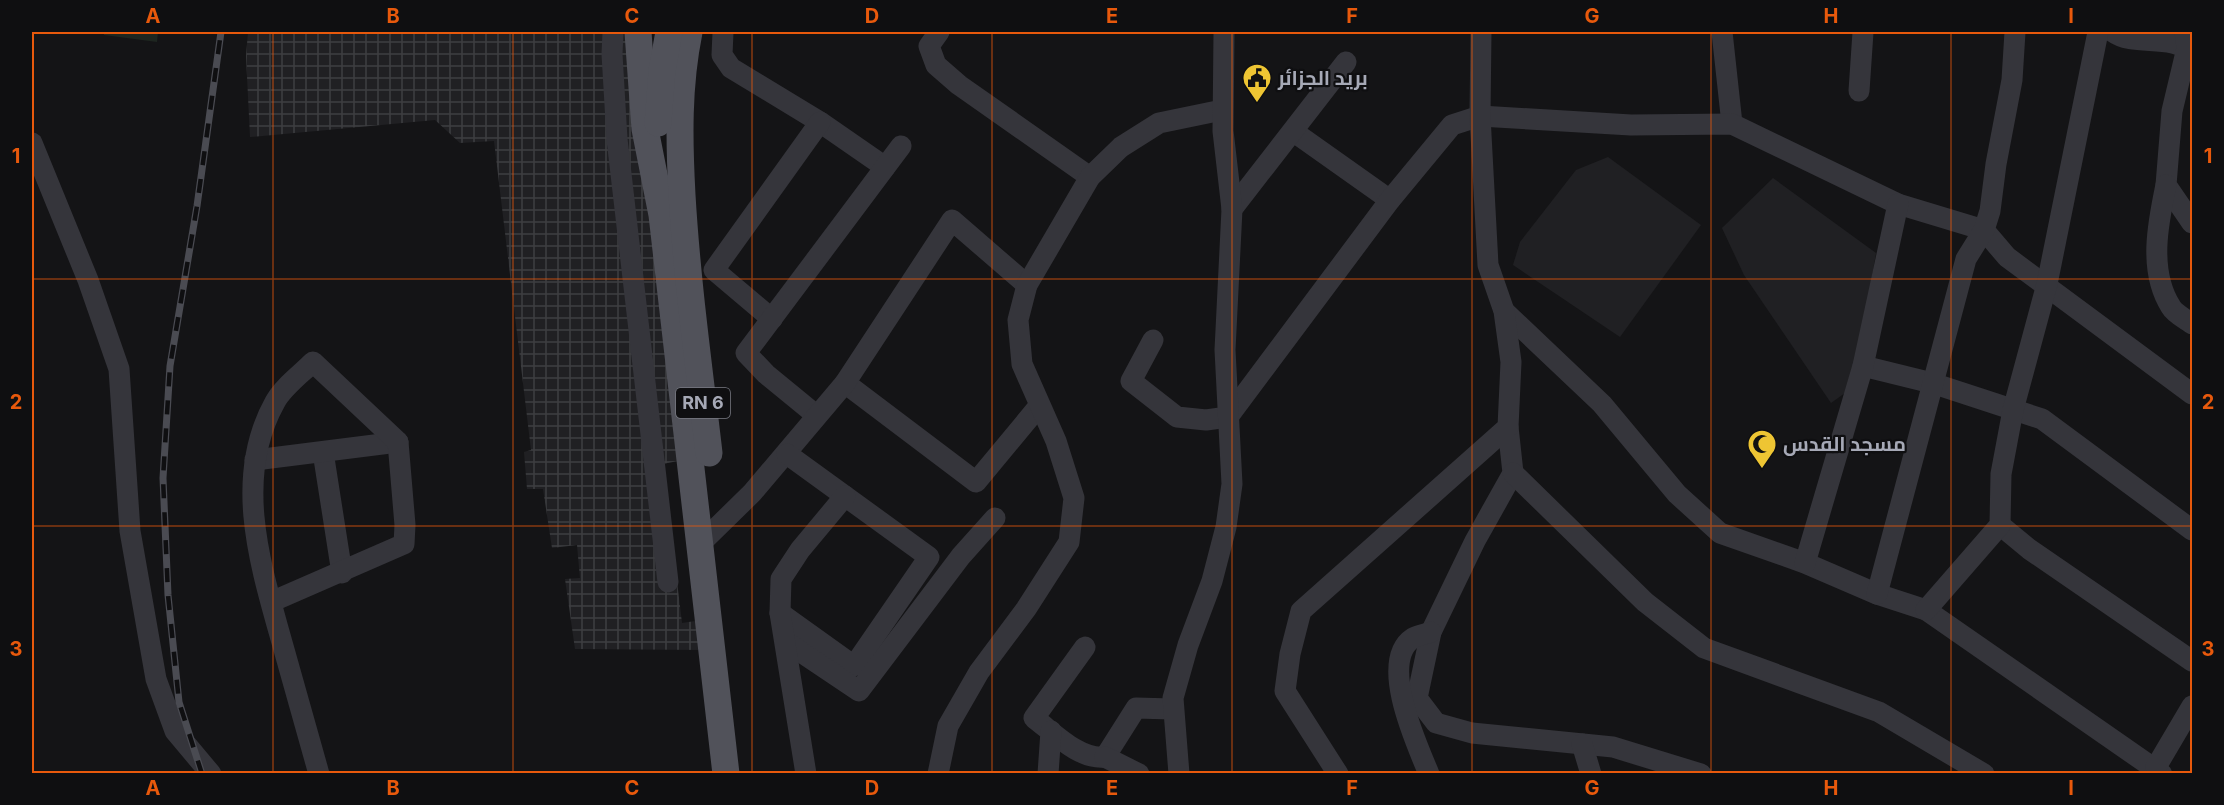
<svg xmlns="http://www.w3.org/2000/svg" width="2224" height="805" font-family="Inter,Cairo,sans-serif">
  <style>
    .built { fill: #202023 }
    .industrial { fill: url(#industrial-grid) }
    .pitch { fill: #1e2620 }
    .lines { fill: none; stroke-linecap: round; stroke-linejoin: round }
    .minor { stroke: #35353b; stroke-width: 21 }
    .major { stroke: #51525a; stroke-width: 27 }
    .rail-casing { stroke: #4a4b52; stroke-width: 7 }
    .rail { stroke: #0f0f11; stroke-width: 4.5; stroke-dasharray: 14; stroke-linecap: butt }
    .grid { fill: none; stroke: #e8590c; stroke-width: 1.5; stroke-opacity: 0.55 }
    .labels { text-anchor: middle; stroke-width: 4.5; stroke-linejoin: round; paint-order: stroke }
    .shield { fill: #0f0f11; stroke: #797b84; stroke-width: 1.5 }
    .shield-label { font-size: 18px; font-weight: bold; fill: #a6a9b6 }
    .poi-label { font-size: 20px; font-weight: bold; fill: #a6a9b6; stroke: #0f0f11; text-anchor: start }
    .neatline { fill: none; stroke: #e8590c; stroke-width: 2 }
    .grid-label { font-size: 20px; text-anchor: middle; font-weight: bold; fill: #e8590c }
  </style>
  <defs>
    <pattern id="industrial-grid" width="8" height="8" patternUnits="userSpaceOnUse" patternTransform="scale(1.5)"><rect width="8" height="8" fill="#202023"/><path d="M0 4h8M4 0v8" fill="none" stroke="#3d3e41"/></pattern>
  </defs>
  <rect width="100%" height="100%" fill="#141416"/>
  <g class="built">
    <path d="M 1608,157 L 1701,225 L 1620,337 L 1513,265 L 1520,242 L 1576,170 Z"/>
    <path d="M 1773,178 L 1876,253 L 1854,382 L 1845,393 L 1831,403 L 1744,275 L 1722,228 Z"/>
  </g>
  <path class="industrial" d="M 248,32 L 636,32 L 683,460 L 663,464 L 682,623 L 702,620 L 706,650 L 575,649 L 565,579 L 580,578 L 577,545 L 552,548 L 543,489 L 527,489 L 524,452 L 531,450 L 494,141 L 460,143 L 435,120 L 250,137 L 246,56 Z"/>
  <path class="pitch" d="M 104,32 L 158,32 L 157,42 L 104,35 Z"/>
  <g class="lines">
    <g class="minor">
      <path d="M 613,32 L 612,54 L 617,139 L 668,582"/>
      <path d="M 723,32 L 722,55 L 731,68 L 820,122 L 885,167"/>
      <path d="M 939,32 L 929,46 L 936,65 L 959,85 L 1090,177"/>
      <path d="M 1722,32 L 1732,124"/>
      <path d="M 2113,32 C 2135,48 2172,32 2192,54"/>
      <path d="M 2185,32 L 2187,48 L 2172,111 L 2166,185 L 2192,223"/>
      <path d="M 1859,91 L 1863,32"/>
      <path d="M 1294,132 L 1390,200"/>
      <path d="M 32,143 L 88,280 L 119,369 L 130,531 L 156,679 L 175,731 L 211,774"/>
      <path d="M 2166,185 C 2158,223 2148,271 2171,307 C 2175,314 2186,319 2192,324"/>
      <path d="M 1232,209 L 1346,62"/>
      <path d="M 1504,311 L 1602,404 L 1677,494 L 1720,533 L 1805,563 L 1877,594 L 1926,610 L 2162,774"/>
      <path d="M 772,319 L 714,270 L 820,122"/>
      <path d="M 1153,340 L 1131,381 L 1177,417 L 1206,420 L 1228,417 L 1390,200 L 1452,125 L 1480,116 L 1631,125 L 1732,124 L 1898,204 L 1984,230 L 2007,257 L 2192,394"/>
      <path d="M 1863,366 L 1932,383 L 2042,419 L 2192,530"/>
      <path d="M 845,383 L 976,482 L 1039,406"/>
      <path d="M 816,415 L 766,374 L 746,353 L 901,146"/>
      <path d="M 1508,427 L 1513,473 L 1475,541 L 1431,632 L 1417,698 L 1436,723 L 1472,733 L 1613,747 L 1701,774"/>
      <path d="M 323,452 L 342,573"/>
      <path d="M 255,460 L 398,442"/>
      <path d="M 1513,473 L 1645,602 L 1704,648 L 1879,712 L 1984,774"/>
      <path d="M 2000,525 L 2029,549 L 2192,661"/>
      <path d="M 702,542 L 752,493 L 845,383 L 952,220 L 1027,285"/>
      <path d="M 1805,563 L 1863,366 L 1898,204"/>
      <path d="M 1877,594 L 1966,259 L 1984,230 L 1990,211 L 1996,164 L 2012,80 L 2015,32"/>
      <path d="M 271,602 L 404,544 L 405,525 L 398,442 L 313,362 C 301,374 283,387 275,402 C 232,479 261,567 283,646 C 295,688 307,731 319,774"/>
      <path d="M 1926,610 L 2000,525 L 2001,474 L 2013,410 L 2047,284 L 2098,32"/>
      <path d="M 780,613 L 854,666 L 929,557 L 787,454"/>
      <path d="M 786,642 L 859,691 L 961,556 L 995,518"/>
      <path d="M 1085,647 L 1034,718 C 1054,733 1079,760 1105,757 L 1136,708 L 1172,709"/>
      <path d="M 1582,744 L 1591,774"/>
      <path d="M 1105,757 L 1139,774"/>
      <path d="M 2156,767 L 2192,706"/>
      <path d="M 806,774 L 780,613 L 781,579 L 800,550 L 845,496"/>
      <path d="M 938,774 L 948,726 L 979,672 L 1026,609 L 1069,542 L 1074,498 L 1056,441 L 1022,364 L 1018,320 L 1027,285 L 1090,177 L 1121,147 L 1159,123 L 1222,110"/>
      <path d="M 1048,774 L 1051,731"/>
      <path d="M 1179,774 L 1173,698 L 1188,645 L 1212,581 L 1226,527 L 1232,484 L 1225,350 L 1232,209 L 1223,131 L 1224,32"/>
      <path d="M 1338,774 L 1285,691 L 1290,654 L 1301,611 L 1508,427 L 1511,362 L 1504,311 L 1488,265 L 1480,116 L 1481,32"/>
      <path d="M 1429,774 C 1417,745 1378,661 1413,638 C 1418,635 1426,634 1431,632"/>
    </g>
    <g class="major">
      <path d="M 638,32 L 645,129 L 662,215 L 726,774"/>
      <path d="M 689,32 C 678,86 679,140 682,195 C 687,281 699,367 709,453"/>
      <path d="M 658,123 L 662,71 L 669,32"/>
    </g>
    <g class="rail-casing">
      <path id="rail" d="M 202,774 L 179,702 L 168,595 L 163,478 L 170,366 L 197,206 L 221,32"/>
    </g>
    <use href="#rail" class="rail"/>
  </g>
  <path class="grid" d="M 273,32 L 273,774M 513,32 L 513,774M 752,32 L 752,774M 992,32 L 992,774M 1232,32 L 1232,774M 1472,32 L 1472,774M 1711,32 L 1711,774M 1951,32 L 1951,774M 32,279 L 2192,279M 32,526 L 2192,526"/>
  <defs>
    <g id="civic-pin" transform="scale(1.5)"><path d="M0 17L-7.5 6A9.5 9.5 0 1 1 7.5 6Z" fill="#eec533" stroke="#0f0f11"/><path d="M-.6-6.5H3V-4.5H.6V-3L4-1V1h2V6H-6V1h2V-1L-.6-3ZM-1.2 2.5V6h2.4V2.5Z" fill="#111"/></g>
    <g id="mosque-pin" transform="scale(1.5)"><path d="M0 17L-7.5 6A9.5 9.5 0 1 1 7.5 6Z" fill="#eec533" stroke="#0f0f11"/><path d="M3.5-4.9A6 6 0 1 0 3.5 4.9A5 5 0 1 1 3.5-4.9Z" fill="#111"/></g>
  </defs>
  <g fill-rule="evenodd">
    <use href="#civic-pin" x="1257" y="78"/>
    <use href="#mosque-pin" x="1762" y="444"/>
  </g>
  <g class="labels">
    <rect class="shield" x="676" y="388" width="54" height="30" rx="4.5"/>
    <g class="shield-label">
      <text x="703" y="409">RN 6</text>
    </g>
    <g class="poi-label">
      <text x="1278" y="85">بريد الجزائر</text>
      <text x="1783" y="451">مسجد القدس</text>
    </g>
  </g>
  <rect width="2224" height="805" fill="none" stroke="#0f0f11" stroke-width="66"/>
  <rect x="33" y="33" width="2158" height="739" class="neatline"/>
  <g class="grid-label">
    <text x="153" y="23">A</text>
    <text x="393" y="23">B</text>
    <text x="632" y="23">C</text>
    <text x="872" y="23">D</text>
    <text x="1112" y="23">E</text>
    <text x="1352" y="23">F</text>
    <text x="1592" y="23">G</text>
    <text x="1831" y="23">H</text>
    <text x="2071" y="23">I</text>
    <text x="16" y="163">1</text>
    <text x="2208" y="163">1</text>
    <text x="16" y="409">2</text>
    <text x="2208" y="409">2</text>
    <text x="16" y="656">3</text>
    <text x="2208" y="656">3</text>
    <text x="153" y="795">A</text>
    <text x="393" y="795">B</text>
    <text x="632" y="795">C</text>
    <text x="872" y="795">D</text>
    <text x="1112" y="795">E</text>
    <text x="1352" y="795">F</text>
    <text x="1592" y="795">G</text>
    <text x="1831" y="795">H</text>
    <text x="2071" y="795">I</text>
  </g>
</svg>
